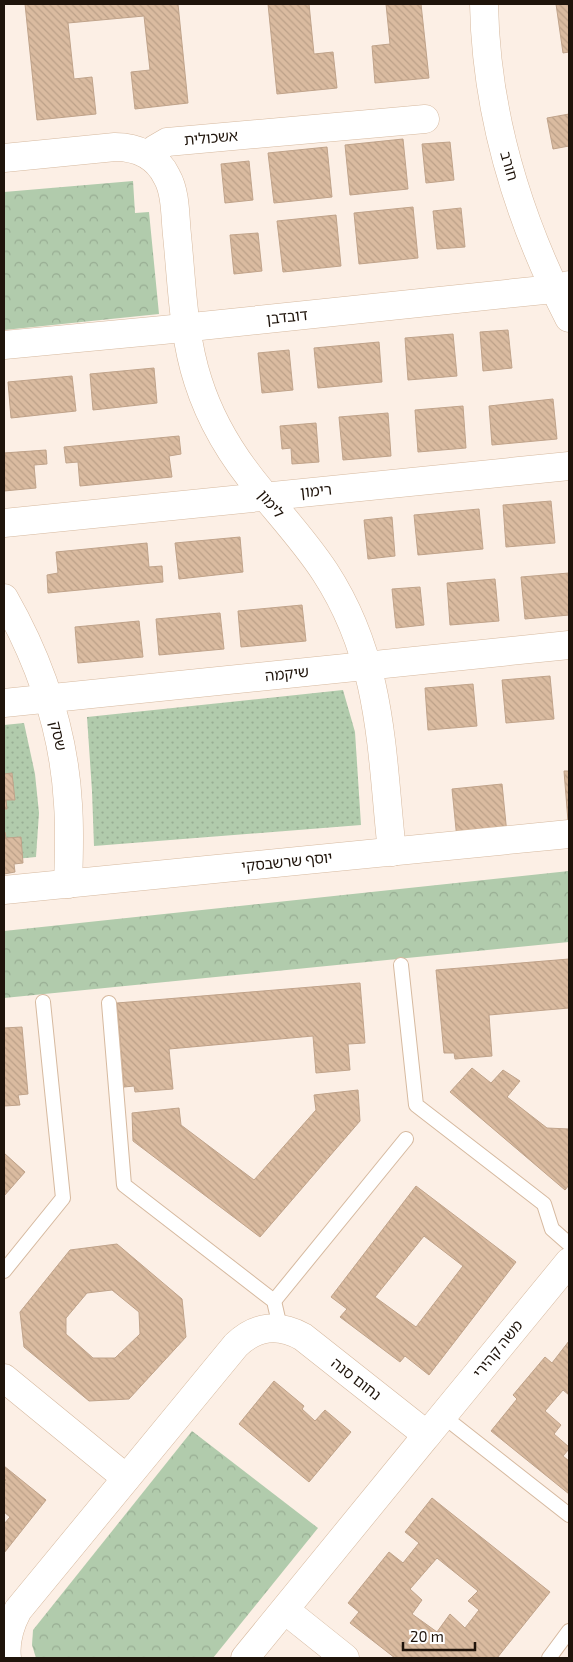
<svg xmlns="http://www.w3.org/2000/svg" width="573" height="1662" font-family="'Exo 2','Noto Sans Hebrew',sans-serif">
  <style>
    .grass { fill: url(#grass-dots) }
    .park { fill: url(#park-crowns) }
    .building { fill: url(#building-back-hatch); stroke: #c0a38a; fill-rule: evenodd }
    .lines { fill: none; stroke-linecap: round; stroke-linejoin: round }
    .service-casing { stroke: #d6b99f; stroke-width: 16 }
    .minor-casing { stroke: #d6b99f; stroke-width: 29 }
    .tertiary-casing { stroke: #d6b99f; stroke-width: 29 }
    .service { stroke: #fff; stroke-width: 14 }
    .minor { stroke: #fff; stroke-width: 28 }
    .tertiary { stroke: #fff; stroke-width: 28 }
    .labels { text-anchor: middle; stroke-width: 5; stroke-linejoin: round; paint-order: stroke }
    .street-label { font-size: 15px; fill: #1f140b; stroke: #fff }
  </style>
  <defs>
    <pattern id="grass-dots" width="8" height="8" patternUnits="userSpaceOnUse" patternTransform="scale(1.25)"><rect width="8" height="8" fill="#b1cbac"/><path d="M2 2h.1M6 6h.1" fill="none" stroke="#98ad93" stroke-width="1.8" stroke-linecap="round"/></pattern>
    <pattern id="park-crowns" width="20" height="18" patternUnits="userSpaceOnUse" patternTransform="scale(1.25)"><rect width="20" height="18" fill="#b1cbac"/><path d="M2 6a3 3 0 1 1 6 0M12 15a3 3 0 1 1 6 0" fill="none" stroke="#98ad93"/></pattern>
    <pattern id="building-back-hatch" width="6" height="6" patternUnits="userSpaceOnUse" patternTransform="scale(1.25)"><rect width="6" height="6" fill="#dabba0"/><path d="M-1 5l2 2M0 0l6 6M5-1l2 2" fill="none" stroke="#bba088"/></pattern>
  </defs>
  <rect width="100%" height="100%" fill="#fcefe5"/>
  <g class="grass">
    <path d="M 343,690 L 355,732 L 361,825 L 94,846 L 92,791 L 87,717 Z"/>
    <path d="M 24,723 L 35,774 L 39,813 L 36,857 L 4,860 L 4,725 Z"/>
  </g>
  <g class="park">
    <path d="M 133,181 L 135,213 L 149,212 L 159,314 L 4,330 L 4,192 Z"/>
    <path d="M 569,871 L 569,942 L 4,998 L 4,931 Z"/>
    <path d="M 192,1431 L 318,1528 L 213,1658 L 36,1658 L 32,1645 L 33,1630 Z"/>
  </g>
  <g class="building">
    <path d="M 25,4 L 178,4 L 188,103 L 135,109 L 131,72 L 150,70 L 144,16 L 68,23 L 74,79 L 92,77 L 96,114 L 37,120 Z"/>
    <path d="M 268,4 L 309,4 L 314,54 L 333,52 L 337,88 L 277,94 Z"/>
    <path d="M 386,4 L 421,4 L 429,78 L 375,83 L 372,46 L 390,44 Z"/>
    <path d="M 556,4 L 569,4 L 569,52 L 563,53 Z"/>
    <path d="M 569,114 L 569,146 L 553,149 L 547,118 Z"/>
    <path d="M 403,139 L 408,189 L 350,195 L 345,145 Z"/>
    <path d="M 450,142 L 454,180 L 426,183 L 422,144 Z"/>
    <path d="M 327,147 L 332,197 L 274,203 L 268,153 Z"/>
    <path d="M 249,161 L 253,200 L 225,203 L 221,164 Z"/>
    <path d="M 413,207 L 418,258 L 359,264 L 354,213 Z"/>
    <path d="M 461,208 L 465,247 L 437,249 L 433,211 Z"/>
    <path d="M 336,215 L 341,266 L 283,272 L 277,221 Z"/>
    <path d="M 258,233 L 262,271 L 234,274 L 230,235 Z"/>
    <path d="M 508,330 L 512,368 L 483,371 L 480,332 Z"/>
    <path d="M 453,334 L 457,376 L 408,380 L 405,338 Z"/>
    <path d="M 379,342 L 382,382 L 318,388 L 314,348 Z"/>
    <path d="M 289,350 L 293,390 L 262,393 L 258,353 Z"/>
    <path d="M 154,368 L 157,403 L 93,410 L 90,374 Z"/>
    <path d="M 72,376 L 76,411 L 11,418 L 8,382 Z"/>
    <path d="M 553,399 L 557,439 L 492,445 L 489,406 Z"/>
    <path d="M 463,406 L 466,448 L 418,452 L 415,410 Z"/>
    <path d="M 388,413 L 391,456 L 343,460 L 339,417 Z"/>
    <path d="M 316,423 L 319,462 L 292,464 L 291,448 L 282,449 L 280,426 Z"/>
    <path d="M 179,436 L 181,454 L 169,456 L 172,477 L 80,486 L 78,462 L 66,463 L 64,447 Z"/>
    <path d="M 46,450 L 47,464 L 34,465 L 36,488 L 4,491 L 4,453 Z"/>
    <path d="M 551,501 L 555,543 L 506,547 L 503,505 Z"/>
    <path d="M 479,509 L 483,549 L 418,555 L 414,515 Z"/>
    <path d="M 392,517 L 395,556 L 368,559 L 364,520 Z"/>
    <path d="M 240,537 L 243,572 L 179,579 L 175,543 Z"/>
    <path d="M 147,543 L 149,567 L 162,566 L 163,582 L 48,593 L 47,575 L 58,573 L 56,552 Z"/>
    <path d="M 569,573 L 569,615 L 525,619 L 521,577 Z"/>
    <path d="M 495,579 L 499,621 L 450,625 L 447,583 Z"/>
    <path d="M 420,587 L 424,625 L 396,628 L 392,589 Z"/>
    <path d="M 302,605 L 306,641 L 241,647 L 238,611 Z"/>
    <path d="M 220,613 L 224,649 L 159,655 L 156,619 Z"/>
    <path d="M 139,621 L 143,657 L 78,663 L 75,627 Z"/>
    <path d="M 550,676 L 554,719 L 506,723 L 502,680 Z"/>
    <path d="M 473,684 L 477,726 L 428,730 L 425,688 Z"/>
    <path d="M 564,771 L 569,771 L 569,821 L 568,821 Z"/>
    <path d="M 12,773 L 15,800 L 6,800 L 7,809 L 4,809 L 4,774 Z"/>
    <path d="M 502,784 L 507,834 L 457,839 L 452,789 Z"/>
    <path d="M 4,832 L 5,832 L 6,838 L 21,837 L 23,863 L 14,864 L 15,872 L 4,874 Z"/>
    <path d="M 569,959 L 569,1008 L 489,1015 L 492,1056 L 455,1059 L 454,1053 L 444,1053 L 436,970 Z"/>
    <path d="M 360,983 L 365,1043 L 348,1044 L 350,1070 L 316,1073 L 313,1036 L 169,1049 L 173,1089 L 135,1092 L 134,1086 L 124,1087 L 117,1003 Z"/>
    <path d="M 22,1027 L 28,1094 L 18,1095 L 20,1105 L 4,1106 L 4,1028 Z"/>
    <path d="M 472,1068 L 491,1083 L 503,1070 L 520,1081 L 507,1097 L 547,1128 L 569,1129 L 569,1185 L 565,1190 L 450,1092 Z"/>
    <path d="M 358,1090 L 360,1121 L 260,1237 L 133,1141 L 132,1113 L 179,1108 L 181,1125 L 254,1180 L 316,1110 L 314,1095 Z"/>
    <path d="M 4,1153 L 25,1172 L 4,1196 Z"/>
    <path d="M 416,1186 L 516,1262 L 429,1375 L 405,1356 L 400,1362 L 340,1317 L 347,1309 L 331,1297 ZM 424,1236 L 463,1266 L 416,1327 L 375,1297 Z"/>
    <path d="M 117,1244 L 182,1299 L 186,1337 L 129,1399 L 89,1401 L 24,1347 L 20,1312 L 70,1250 ZM 112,1290 L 139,1312 L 140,1334 L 115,1358 L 93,1358 L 66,1334 L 66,1318 L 87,1293 Z"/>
    <path d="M 569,1341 L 569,1395 L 563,1390 L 545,1411 L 561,1425 L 554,1434 L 569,1447 L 569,1449 L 563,1456 L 569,1461 L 569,1494 L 491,1431 L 517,1399 L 513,1395 L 545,1357 L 552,1363 Z"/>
    <path d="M 274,1381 L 304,1406 L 302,1409 L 315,1421 L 325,1410 L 351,1432 L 309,1482 L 239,1424 Z"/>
    <path d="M 4,1466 L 46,1500 L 4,1553 L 4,1524 L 10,1517 L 4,1512 L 4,1482 L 6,1480 L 4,1478 Z"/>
    <path d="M 432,1498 L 550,1592 L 497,1658 L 395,1658 L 350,1623 L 359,1612 L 348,1603 L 389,1552 L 403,1563 L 419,1543 L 405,1532 ZM 437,1558 L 478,1591 L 468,1601 L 479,1610 L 465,1628 L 450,1614 L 437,1632 L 412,1614 L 422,1600 L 410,1589 Z"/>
  </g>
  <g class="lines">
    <g class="service-casing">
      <g id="service">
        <path d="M 401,965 L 416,1105 L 544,1204 L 552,1229 L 569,1244"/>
        <path d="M 109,1003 L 124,1185 L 274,1301 L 280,1327"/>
        <path d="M 4,1271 L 63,1198 L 43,1002"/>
        <path d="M 274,1301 L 406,1139"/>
        <path d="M 443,1416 L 569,1515"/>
        <path d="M 549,1658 L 569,1631"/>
      </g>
    </g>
    <g class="minor-casing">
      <g id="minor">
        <path d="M 484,4 C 486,114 519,221 569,318"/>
        <path d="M 150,156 L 155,149 L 167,142 L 425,119"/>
        <path d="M 4,158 L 115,147 C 137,147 157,156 167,177 C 176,193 175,217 177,235 C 182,284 183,335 198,381 C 211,422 234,459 261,491 C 283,518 306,543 325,572 C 383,661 381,751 392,852"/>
        <path d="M 4,345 L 163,330 L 524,292 L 554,289 L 569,285"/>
        <path d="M 4,523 L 569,466"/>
        <path d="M 4,598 C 40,661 64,731 68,804 C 70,831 69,857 68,884"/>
        <path d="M 4,703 L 569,645"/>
        <path d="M 4,1378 L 126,1478"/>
        <path d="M 427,1435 L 569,1262"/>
        <path d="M 285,1610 L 345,1658"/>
        <path d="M 7,1658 C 5,1641 10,1625 18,1610 L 236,1345 C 256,1326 278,1323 303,1337 L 427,1435 L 245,1658"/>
      </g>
    </g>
    <g class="tertiary-casing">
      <path id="tertiary" d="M 4,890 L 569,834"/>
    </g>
    <use href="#service" class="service"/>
    <use href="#minor" class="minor"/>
    <use href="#tertiary" class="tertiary"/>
  </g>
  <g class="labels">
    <g class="street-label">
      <text transform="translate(211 138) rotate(-5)" y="5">אשכולית</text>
      <text transform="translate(509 166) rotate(74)" y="5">חורב</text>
      <text transform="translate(287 317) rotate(-6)" y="5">דובדבן</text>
      <text transform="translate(316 491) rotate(-6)" y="5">רימון</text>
      <text transform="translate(271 504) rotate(50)" y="5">לימון</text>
      <text transform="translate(287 674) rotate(-6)" y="5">שיקמה</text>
      <text transform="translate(58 736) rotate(77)" y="5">שסק</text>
      <text transform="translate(287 862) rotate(-6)" y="5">יוסף שרשבסקי</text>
      <text transform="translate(498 1349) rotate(-51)" y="5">משה קהירי</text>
      <text transform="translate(356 1379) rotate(38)" y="5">נחום סנה</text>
    </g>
  </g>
  <rect width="573" height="1662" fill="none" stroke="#1f140b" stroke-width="10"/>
  <path d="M403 1642v8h72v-8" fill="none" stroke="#1f140b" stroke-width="2.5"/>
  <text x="410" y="1642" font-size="15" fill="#1f140b" stroke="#ffffff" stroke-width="4" paint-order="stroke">20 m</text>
</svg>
